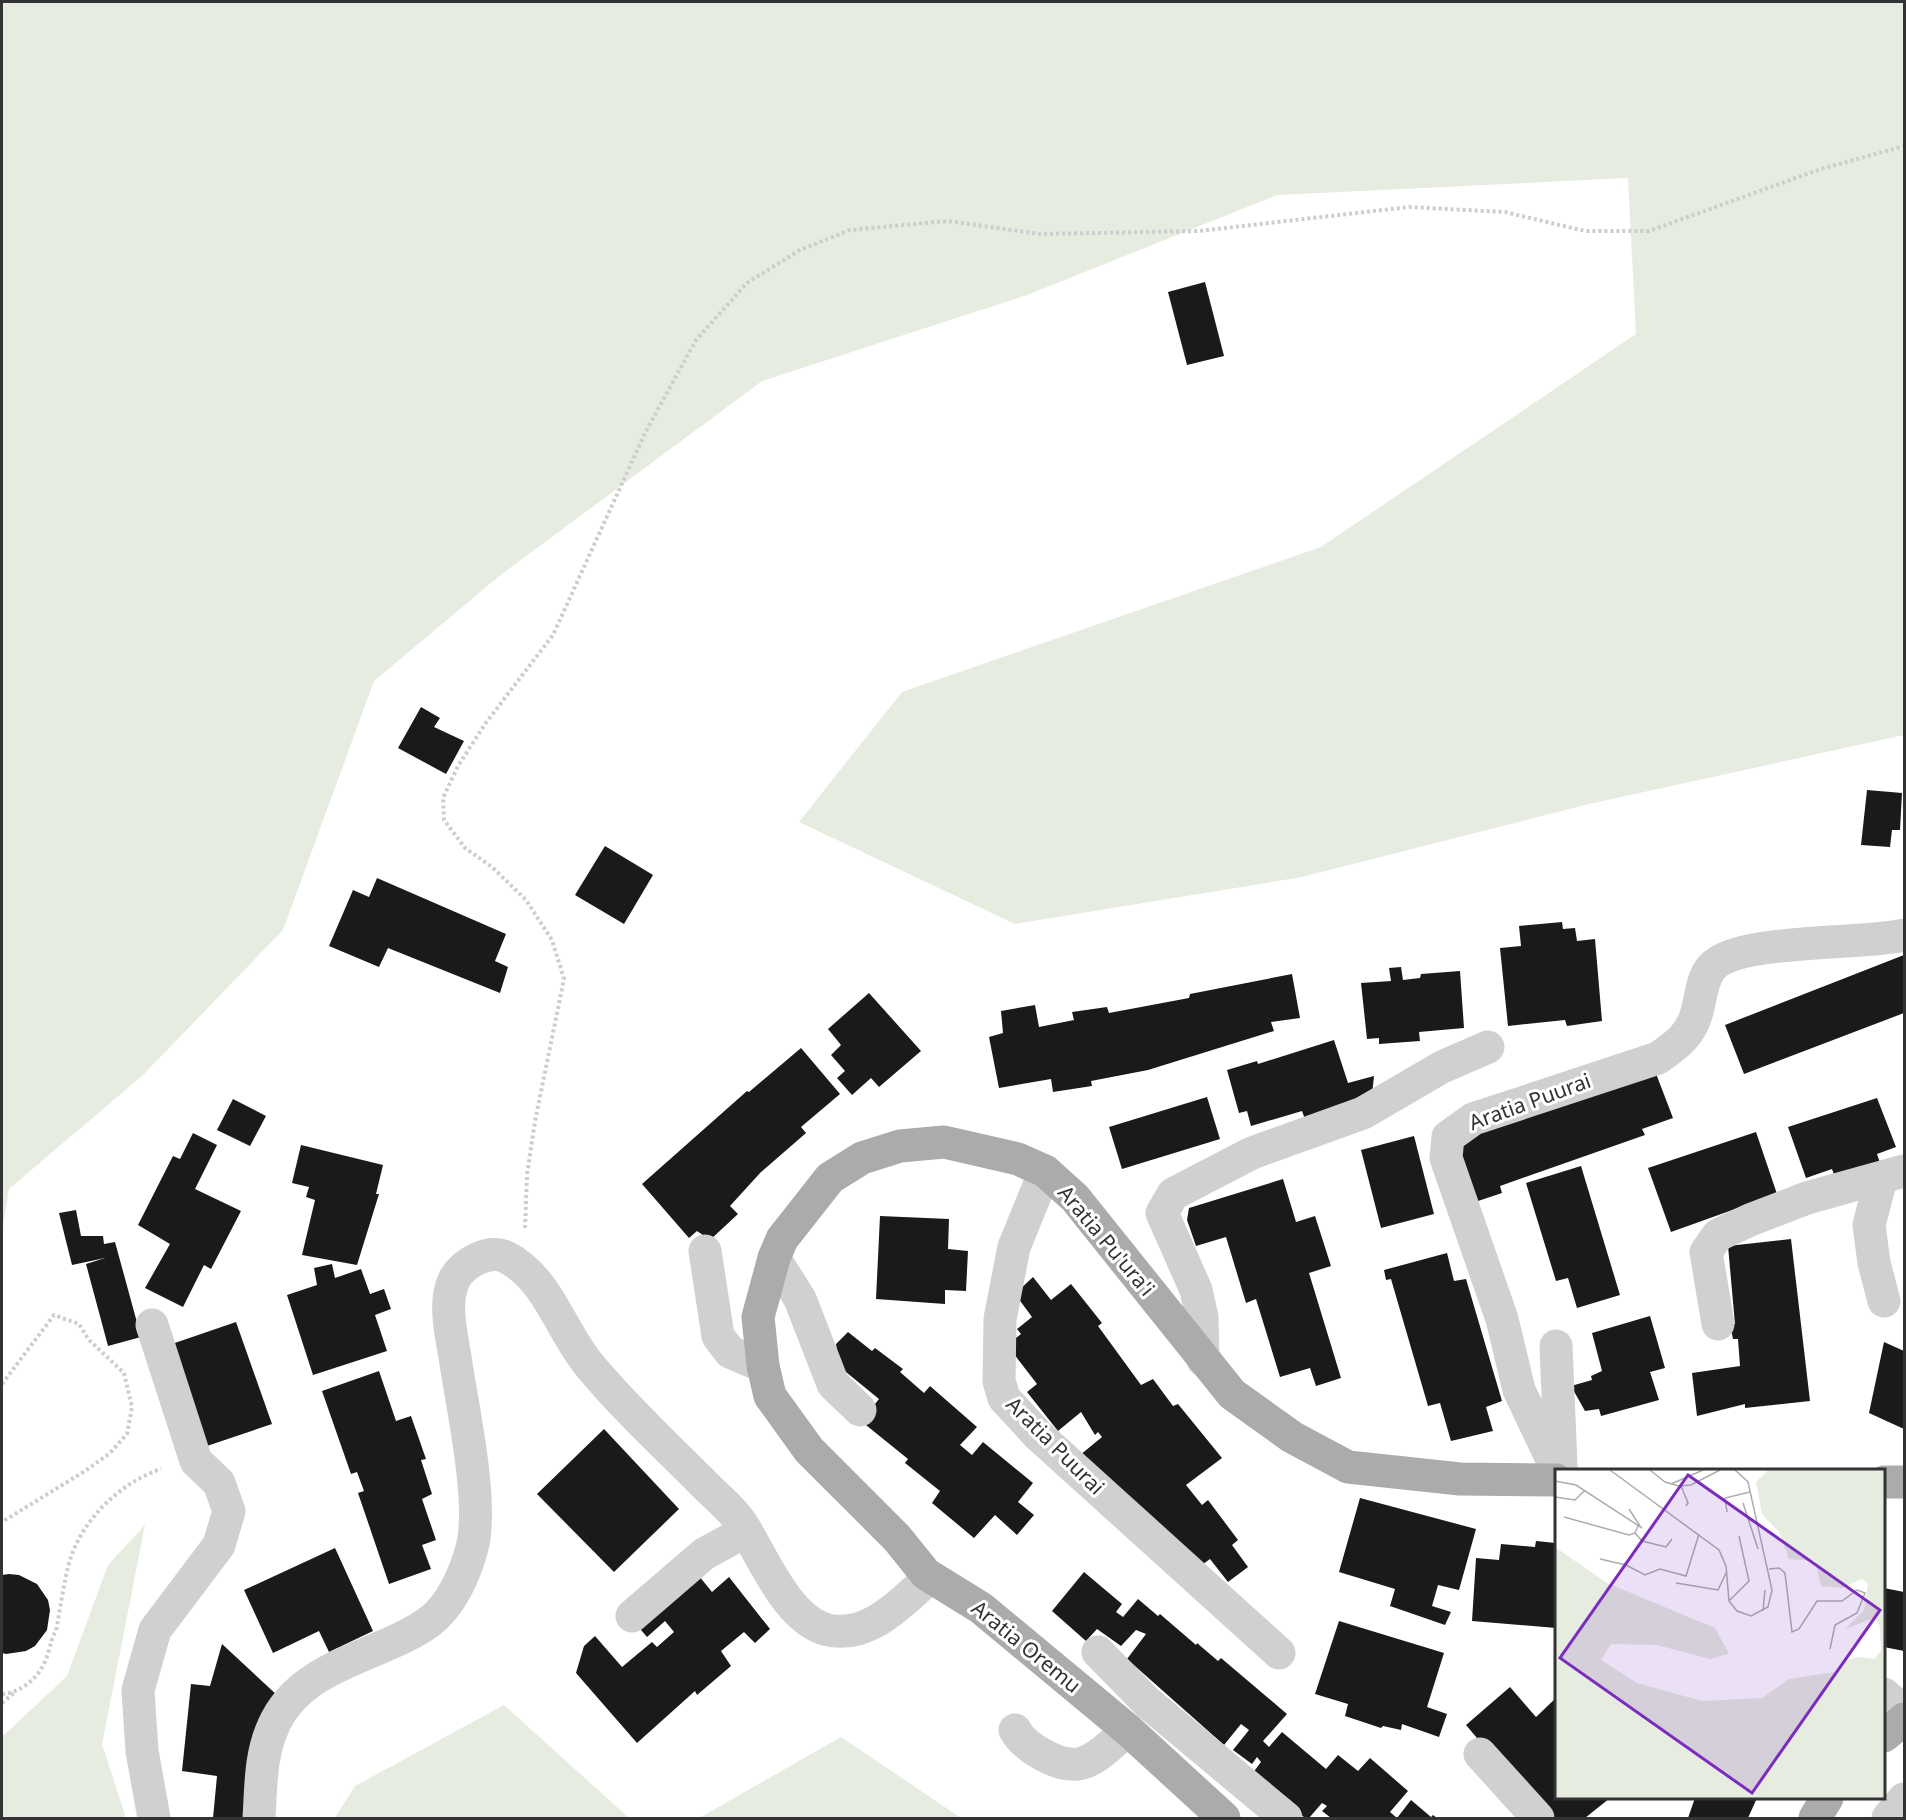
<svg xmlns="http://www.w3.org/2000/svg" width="1906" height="1820" font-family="'Noto Sans',sans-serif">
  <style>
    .green { fill: #e6ecdf }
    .building { fill: #1a1a1a }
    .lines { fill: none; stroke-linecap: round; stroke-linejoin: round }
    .path { stroke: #cdcdcd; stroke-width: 4; stroke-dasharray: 3 3; stroke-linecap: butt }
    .minor { stroke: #d0d0d0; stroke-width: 33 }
    .major { stroke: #ababab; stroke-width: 33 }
    .labels { text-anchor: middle; stroke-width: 6; stroke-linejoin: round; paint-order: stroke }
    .street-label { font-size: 21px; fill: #333; stroke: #fff }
    .inset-road { fill: none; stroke: #adadad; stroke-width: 1.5 }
    .view { fill: #7b2cbf; fill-opacity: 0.15; stroke: #7b2cbf; stroke-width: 3 }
    .inset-edge { fill: none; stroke: #333; stroke-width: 3 }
  </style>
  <rect width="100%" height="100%" fill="#fff"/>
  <g class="green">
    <path d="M 2,2 L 1904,2 L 1904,735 L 1589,804 L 1302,877 L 1015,924 L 799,822 L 902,692 L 1321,547 L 1636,334 L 1628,178 L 1277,195 L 1027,295 L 762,381 L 498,577 L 374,681 L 283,930 L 143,1075 L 9,1189 L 2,1233 Z"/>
    <path d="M 145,1525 L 102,1744 L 126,1818 L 2,1818 L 2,1737 L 67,1676 L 108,1565 Z"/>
    <path d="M 504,1705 L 629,1818 L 335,1818 L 355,1786 Z"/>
    <path d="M 841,1737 L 961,1818 L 699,1818 Z"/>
  </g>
  <g class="building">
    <path d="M 1205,282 L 1224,356 L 1187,365 L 1168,292 Z"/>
    <path d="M 421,707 L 440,718 L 434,727 L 464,741 L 446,774 L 398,748 Z"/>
    <path d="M 1867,790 L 1902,793 L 1900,830 L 1892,830 L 1890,847 L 1861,845 Z"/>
    <path d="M 605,846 L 653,875 L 624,924 L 575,895 Z"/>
    <path d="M 377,878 L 506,934 L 495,961 L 508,967 L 500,993 L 388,948 L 379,967 L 329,946 L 353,890 L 369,897 Z"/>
    <path d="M 1562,922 L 1563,929 L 1575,928 L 1577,941 L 1595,939 L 1602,1021 L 1567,1026 L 1565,1020 L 1508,1026 L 1500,948 L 1521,946 L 1519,926 Z"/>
    <path d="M 1904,955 L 1904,1013 L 1744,1074 L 1725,1025 Z"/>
    <path d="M 1401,967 L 1403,980 L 1420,978 L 1421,974 L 1460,971 L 1464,1028 L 1419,1032 L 1420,1041 L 1379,1044 L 1379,1038 L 1367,1039 L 1361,983 L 1391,981 L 1389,968 Z"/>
    <path d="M 1292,974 L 1300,1018 L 1271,1022 L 1274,1031 L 1148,1070 L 1091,1081 L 1092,1086 L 1053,1092 L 1051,1079 L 999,1088 L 989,1037 L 1003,1033 L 1001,1011 L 1035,1005 L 1039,1027 L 1074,1020 L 1072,1012 L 1107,1007 L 1109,1013 L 1189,998 L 1190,994 Z"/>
    <path d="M 869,993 L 921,1051 L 879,1087 L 871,1078 L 852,1095 L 837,1078 L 845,1071 L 831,1055 L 841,1045 L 828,1029 Z"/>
    <path d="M 1334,1040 L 1348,1083 L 1374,1076 L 1372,1095 L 1306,1122 L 1302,1111 L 1251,1126 L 1247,1111 L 1239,1113 L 1227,1070 L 1257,1061 L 1258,1064 Z"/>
    <path d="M 801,1048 L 840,1094 L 801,1127 L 806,1133 L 761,1172 L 730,1206 L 738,1214 L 710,1240 L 697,1231 L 689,1238 L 642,1184 L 747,1091 L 749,1092 Z"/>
    <path d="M 1655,1071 L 1673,1118 L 1642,1129 L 1645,1135 L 1500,1186 L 1502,1193 L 1475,1202 L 1456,1145 L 1460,1133 Z"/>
    <path d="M 1207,1097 L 1220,1139 L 1122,1169 L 1109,1127 Z"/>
    <path d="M 1877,1098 L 1896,1147 L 1877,1154 L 1881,1166 L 1837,1183 L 1832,1169 L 1806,1178 L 1788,1127 Z"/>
    <path d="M 233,1099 L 266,1116 L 250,1146 L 217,1130 Z"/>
    <path d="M 1756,1132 L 1777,1194 L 1671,1232 L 1648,1168 Z"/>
    <path d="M 193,1133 L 217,1145 L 195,1189 L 241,1211 L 211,1269 L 204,1265 L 183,1307 L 145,1288 L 170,1244 L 138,1225 L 173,1156 L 180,1159 Z"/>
    <path d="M 1414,1136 L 1434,1214 L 1381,1228 L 1361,1150 Z"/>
    <path d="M 301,1145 L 383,1165 L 376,1194 L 379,1194 L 357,1265 L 302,1255 L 315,1200 L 306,1197 L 309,1187 L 292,1183 Z"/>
    <path d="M 1581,1166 L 1620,1295 L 1577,1308 L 1568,1278 L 1556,1281 L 1526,1183 Z"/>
    <path d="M 1283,1179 L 1296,1222 L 1315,1216 L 1331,1266 L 1309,1273 L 1341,1378 L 1316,1386 L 1310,1368 L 1280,1377 L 1256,1299 L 1246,1303 L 1226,1237 L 1196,1246 L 1187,1220 L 1189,1208 Z"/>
    <path d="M 76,1210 L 81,1236 L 103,1236 L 104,1244 L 115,1242 L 141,1337 L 108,1346 L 86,1264 L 105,1258 L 72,1265 L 59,1213 Z"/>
    <path d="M 880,1216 L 949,1219 L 948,1249 L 968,1251 L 966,1291 L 945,1290 L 945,1304 L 876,1299 Z"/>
    <path d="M 1791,1239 L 1810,1401 L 1745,1408 L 1745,1404 L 1697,1416 L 1692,1373 L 1740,1366 L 1738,1339 L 1733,1339 L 1730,1324 L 1735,1324 L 1728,1246 Z"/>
    <path d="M 1447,1253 L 1454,1281 L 1466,1279 L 1502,1401 L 1486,1407 L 1493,1431 L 1451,1441 L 1440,1403 L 1428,1406 L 1391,1279 L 1386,1280 L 1384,1270 Z"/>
    <path d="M 332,1264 L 335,1278 L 361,1269 L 370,1294 L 384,1289 L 391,1309 L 375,1315 L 387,1351 L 313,1375 L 287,1295 L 317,1285 L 314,1268 Z"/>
    <path d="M 1033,1277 L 1051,1300 L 1071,1284 L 1102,1323 L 1098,1326 L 1141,1385 L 1153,1379 L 1173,1406 L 1178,1404 L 1222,1458 L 1186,1485 L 1202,1505 L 1208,1500 L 1238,1540 L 1232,1545 L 1248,1567 L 1228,1582 L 1210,1559 L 1195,1570 L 1074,1460 L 1102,1437 L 1098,1432 L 1095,1435 L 1081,1412 L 1058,1431 L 1027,1392 L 1037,1384 L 1007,1345 L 1021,1334 L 1017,1329 L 1032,1317 L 1015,1294 Z"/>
    <path d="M 1650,1316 L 1665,1368 L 1650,1372 L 1659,1400 L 1601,1416 L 1599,1409 L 1585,1411 L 1571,1386 L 1592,1380 L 1591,1376 L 1602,1371 L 1592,1333 Z"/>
    <path d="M 236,1322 L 272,1424 L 201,1448 L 166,1346 Z"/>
    <path d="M 848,1332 L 872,1351 L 875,1348 L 903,1369 L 900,1372 L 924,1393 L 930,1386 L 977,1427 L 960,1445 L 972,1455 L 983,1442 L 1033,1483 L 1018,1502 L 1034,1515 L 1017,1535 L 995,1515 L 974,1538 L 932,1503 L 940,1491 L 905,1463 L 908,1459 L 861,1421 L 879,1399 L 830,1359 L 837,1351 L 836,1344 Z"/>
    <path d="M 1884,1342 L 1904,1351 L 1904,1429 L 1869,1413 Z"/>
    <path d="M 379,1371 L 396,1421 L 411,1416 L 426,1459 L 421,1460 L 432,1494 L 422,1499 L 436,1540 L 422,1545 L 431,1569 L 389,1584 L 358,1493 L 364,1491 L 357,1472 L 351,1474 L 322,1391 Z"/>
    <path d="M 604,1429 L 679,1509 L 614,1572 L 537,1494 Z"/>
    <path d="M 1360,1498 L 1476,1529 L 1459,1590 L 1438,1585 L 1432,1606 L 1451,1612 L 1445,1625 L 1390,1606 L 1395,1589 L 1339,1572 Z"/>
    <path d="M 1536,1541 L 1556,1543 L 1556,1628 L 1472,1621 L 1476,1558 L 1499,1560 L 1501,1544 L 1535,1547 Z"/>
    <path d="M 335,1548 L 373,1631 L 329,1652 L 319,1631 L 273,1653 L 244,1590 Z"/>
    <path d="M 1084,1572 L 1122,1604 L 1116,1612 L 1123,1617 L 1138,1599 L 1158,1616 L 1160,1614 L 1196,1645 L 1197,1643 L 1218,1661 L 1221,1658 L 1287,1714 L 1263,1741 L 1269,1747 L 1282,1732 L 1326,1769 L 1338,1755 L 1358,1771 L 1370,1758 L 1408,1791 L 1390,1812 L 1397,1818 L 1411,1800 L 1431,1817 L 1433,1815 L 1437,1818 L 1331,1818 L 1322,1811 L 1327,1806 L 1322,1803 L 1309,1818 L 1305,1818 L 1252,1774 L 1261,1762 L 1257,1757 L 1252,1764 L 1233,1750 L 1249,1730 L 1241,1724 L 1224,1745 L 1127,1659 L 1146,1634 L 1136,1630 L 1121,1646 L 1097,1629 L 1086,1641 L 1052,1611 Z"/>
    <path d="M 9,1574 L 19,1575 L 37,1584 L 48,1600 L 50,1610 L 47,1630 L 35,1646 L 26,1651 L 6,1654 L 2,1653 L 2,1575 Z"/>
    <path d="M 699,1576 L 712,1592 L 729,1577 L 770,1629 L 755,1643 L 744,1632 L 721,1651 L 731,1666 L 697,1695 L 695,1691 L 637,1743 L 576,1673 L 584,1646 L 595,1636 L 622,1667 L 652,1642 L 657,1647 L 674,1632 L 665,1621 L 647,1637 L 636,1624 Z"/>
    <path d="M 1884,1588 L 1904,1592 L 1904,1651 L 1884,1647 Z"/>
    <path d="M 1339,1621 L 1444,1653 L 1427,1707 L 1447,1714 L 1439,1737 L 1402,1724 L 1401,1730 L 1383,1726 L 1381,1728 L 1345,1716 L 1348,1704 L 1315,1694 Z"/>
    <path d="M 222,1644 L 278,1696 L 245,1818 L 213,1818 L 217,1776 L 182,1771 L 191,1684 L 210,1686 Z"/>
    <path d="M 1510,1687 L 1536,1717 L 1556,1698 L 1556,1798 L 1610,1798 L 1585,1818 L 1555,1818 L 1520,1778 L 1515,1783 L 1466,1725 Z"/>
    <path d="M 1695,1798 L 1757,1798 L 1748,1818 L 1688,1818 Z"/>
  </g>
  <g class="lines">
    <g class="path">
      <path d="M 525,1228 L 527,1175 L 535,1121 L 564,979 L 552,940 L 526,900 L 492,867 L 465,848 L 444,820 L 443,798 L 458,766 L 485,724 L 553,635 L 645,433 L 696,340 L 747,283 L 800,250 L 850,230 L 948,221 L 1040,234 L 1199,231 L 1409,207 L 1505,212 L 1585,231 L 1649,231 L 1821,169 L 1904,146"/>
      <path d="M 2,1384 L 54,1315 L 79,1324 L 89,1340 L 124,1373 L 132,1407 L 127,1434 L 110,1453 L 85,1471 L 2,1522"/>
      <path d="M 2,1694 C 24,1692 42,1675 48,1653 C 51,1645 51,1638 56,1631 C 60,1610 63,1588 68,1567 C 79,1522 119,1483 161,1469"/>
      <path d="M 2,1703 L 14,1693"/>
    </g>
    <g class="minor">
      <path d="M 1045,1171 L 1014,1247 L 1000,1319 L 999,1381 L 1004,1398 L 1038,1435 L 1279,1653"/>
      <path d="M 1881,1179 L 1869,1225 L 1874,1263 L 1884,1301"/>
      <path d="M 705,1251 L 718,1336 L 730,1352 L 763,1366"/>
      <path d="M 774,1258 L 800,1299 L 833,1384 L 860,1410"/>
      <path d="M 1718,1324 L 1706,1252 L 1718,1235 L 1750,1220 L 1807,1198 L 1904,1171"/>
      <path d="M 152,1325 L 196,1461 L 219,1483 L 229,1511 L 219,1545 L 155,1630 L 138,1690 L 142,1751 L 154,1818"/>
      <path d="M 1556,1346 L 1561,1466"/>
      <path d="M 1203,1360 L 1202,1317 L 1196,1290 L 1162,1213 L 1173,1194 L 1252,1153 L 1363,1113 L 1442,1067 L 1488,1047"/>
      <path d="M 1557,1470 L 1519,1390 L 1502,1319 L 1446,1158 L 1448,1137 L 1473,1119 L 1658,1058 C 1675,1046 1690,1036 1696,1015 C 1701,1000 1701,979 1712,967 C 1737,938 1863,945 1904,935"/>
      <path d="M 632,1616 L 704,1554 L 746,1531"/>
      <path d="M 1098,1652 L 1147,1702 L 1286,1818"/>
      <path d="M 1884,1694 L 1904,1712"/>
      <path d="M 1015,1730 C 1024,1747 1058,1767 1078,1764 C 1097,1761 1114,1741 1128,1730"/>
      <path d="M 1480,1754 L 1538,1818"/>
      <path d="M 259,1818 C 261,1787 260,1756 273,1727 C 300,1663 379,1658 429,1622 C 451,1606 465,1574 472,1548 C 484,1502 462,1406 455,1357 C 451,1333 443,1301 455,1278 C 464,1263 488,1249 506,1257 C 548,1278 561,1332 590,1366 C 624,1407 664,1444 701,1481 C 714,1495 732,1508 742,1524 C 763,1557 787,1620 828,1630 C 869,1639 902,1602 930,1577"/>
      <path d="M 1888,1818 L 1904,1799"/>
    </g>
    <g class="major">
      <path d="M 1884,1482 L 1904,1482"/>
      <path d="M 1884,1736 L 1904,1719"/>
      <path d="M 1224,1818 L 1128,1730 L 981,1608 L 926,1574 L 897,1538 L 809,1450 L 770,1396 L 763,1366 L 758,1317 L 774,1258 L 782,1239 L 830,1178 L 862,1158 L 900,1146 L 944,1142 L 1018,1159 L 1045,1171 L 1075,1198 L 1232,1394 L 1292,1437 L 1348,1467 L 1460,1479 L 1556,1480"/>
      <path d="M 1815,1818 L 1827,1798"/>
    </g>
  </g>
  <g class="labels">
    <g class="street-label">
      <text transform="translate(1530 1102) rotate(-20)" y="7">Aratia Puurai</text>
      <text transform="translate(1106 1241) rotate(50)" y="7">Aratia Pu'ura'i</text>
      <text transform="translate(1055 1446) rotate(45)" y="7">Aratia Puurai</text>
      <text transform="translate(1026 1647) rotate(39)" y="7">Aratia Oremu</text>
    </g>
  </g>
  <g transform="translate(1555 1469)">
    <rect width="330" height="330" fill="#fff"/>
    <path d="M 213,1 L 330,1 L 330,329 L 0,329 L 0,78 L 52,114 L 160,159 L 174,185 L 155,190 L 102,176 L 56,175 L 46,191 L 82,214 L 147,232 L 207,229 L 234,210 L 280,203 L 291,191 L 303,188 L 320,190 L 326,181 L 325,157 L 319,149 L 290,160 L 309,141 L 313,114 L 307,110 L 287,119 L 266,117 L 260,92 L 234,90 L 224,63 L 207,45 L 201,13 Z" fill="#e6ecdf"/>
    <path class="inset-road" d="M 55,1 L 164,81 L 171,97 L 174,132 L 182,142 L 196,147 L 213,138 L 217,121 L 193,13 L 180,1M 95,1 L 110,13 L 124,17 L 136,16 L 165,1M 0,12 L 21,16 L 87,59M 116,15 L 148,1M 126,17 L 133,34 L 131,37M 0,28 L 20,31 L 30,21M 188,34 L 203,80M 74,40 L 85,57M 172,43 L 170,29 L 195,23M 9,48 L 74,66 L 80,64 L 83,57M 80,64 L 87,72 L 111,78 L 117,70M 45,90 L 71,96 L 90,106 L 105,100 L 131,107 L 144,65M 214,100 L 224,99 L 230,104 L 237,163 L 244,160 L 262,132 L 287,132 L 302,121 L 310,124 L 302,144 L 280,156 L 275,180M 121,114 L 163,121 L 172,102M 174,132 L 194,112 L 184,67M 208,142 L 210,121"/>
    <path class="view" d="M 133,6 L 325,141 L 197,324 L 5,189 Z"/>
    <rect width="330" height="330" class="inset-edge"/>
  </g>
  <rect width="1906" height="1820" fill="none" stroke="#333333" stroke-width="6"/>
</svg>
